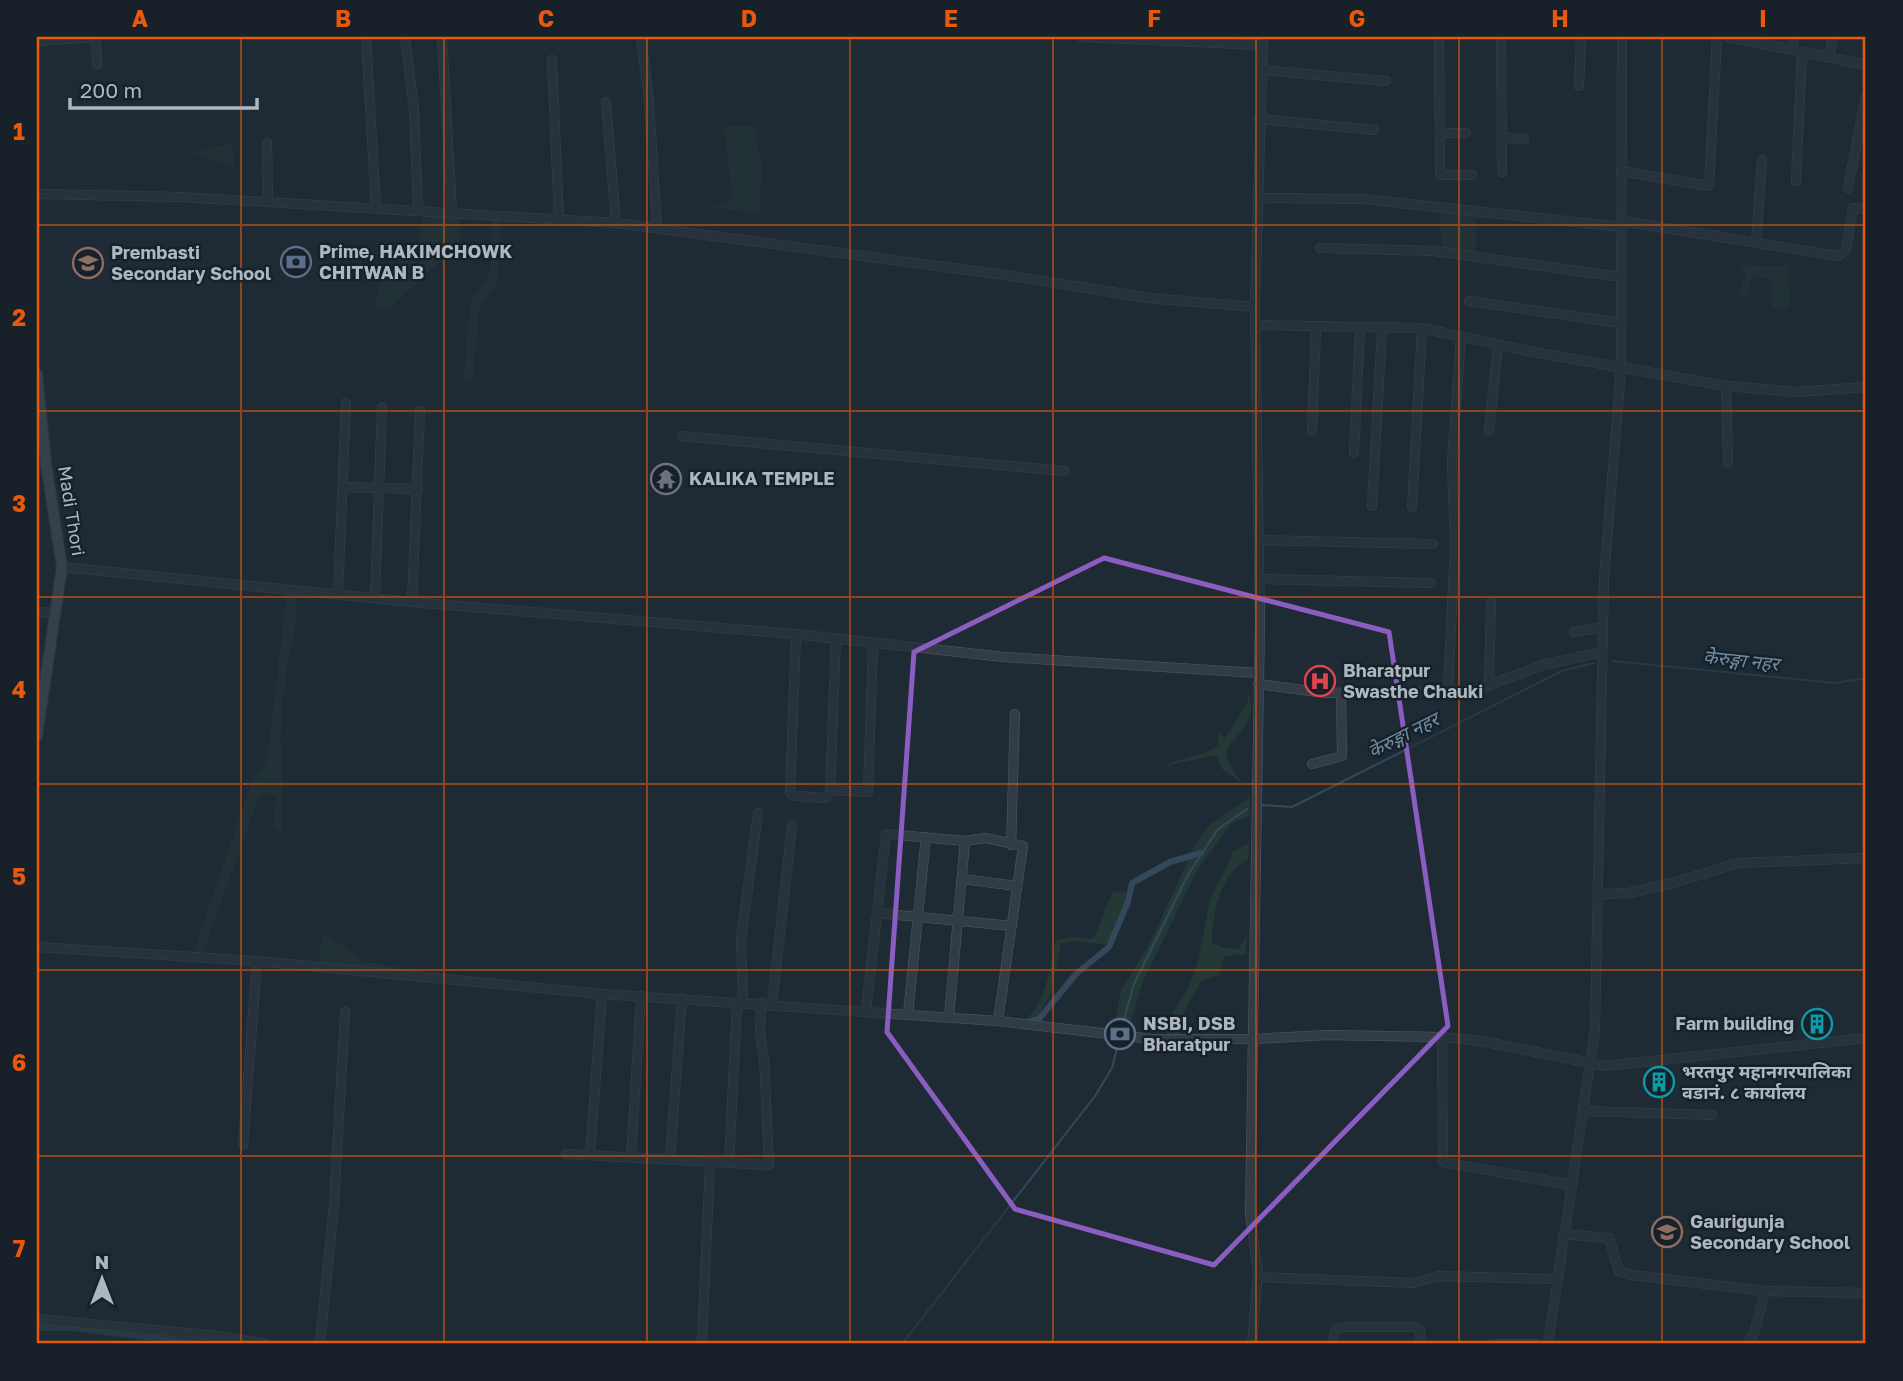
<svg xmlns="http://www.w3.org/2000/svg" width="1903" height="1381" font-family="'Golos Text','Noto Sans Devanagari',sans-serif">
  <style>
    .green { fill: #243936 }
    .lines { fill: none; stroke-linecap: round; stroke-linejoin: round }
    .stream { stroke: #33495b; stroke-width: 2 }
    .canal { stroke: #33495b; stroke-width: 6 }
    .minor-casing { stroke: #505a63; stroke-width: 10 }
    .major-casing { stroke: #3c454e; stroke-width: 12 }
    .minor { stroke: #323c45; stroke-width: 9 }
    .major { stroke: #505c65; stroke-width: 10 }
    .marked { fill: none; stroke: #8c5dc0; stroke-width: 5; stroke-linejoin: round }
    .grid { fill: none; stroke: #e8590c; stroke-width: 2; stroke-opacity: 0.55 }
    .labels { text-anchor: middle; stroke-width: 5; stroke-linejoin: round; paint-order: stroke }
    .poi-label { font-size: 18px; font-weight: bold; fill: #acb7c2; stroke: #182129; text-anchor: start }
    .street-label { font-size: 18px; fill: #acb7c2; stroke: #182129 }
    .water-label { font-size: 19px; font-style: italic; fill: #6d8da5; stroke: #182129 }
    .neatline { fill: none; stroke: #e8590c; stroke-width: 2.5 }
    .grid-label { font-size: 23px; text-anchor: middle; font-weight: bold; fill: #e8590c }
  </style>
  <rect width="100%" height="100%" fill="#1f2b34"/>
  <g class="green">
    <path d="M 750,125 L 755,129 L 762,169 L 759,214 L 714,207 L 733,198 L 723,127 Z"/>
    <path d="M 232,143 L 234,168 L 193,152 Z"/>
    <path d="M 1440,212 L 1476,215 L 1476,256 L 1442,250 Z"/>
    <path d="M 423,214 L 461,216 L 459,247 L 428,271 L 388,310 L 375,307 L 380,281 L 418,245 Z"/>
    <path d="M 492,218 L 500,220 L 497,282 L 479,310 L 473,381 L 464,379 L 470,303 L 490,272 Z"/>
    <path d="M 1787,254 L 1790,308 L 1773,307 L 1771,280 L 1753,275 L 1747,297 L 1739,296 L 1746,274 L 1740,266 C 1756,263 1771,269 1786,265 Z"/>
    <path d="M 287,593 L 297,594 L 294,642 L 290,649 C 285,682 280,715 281,748 C 281,778 285,806 282,836 L 274,827 L 276,795 L 260,795 L 203,952 L 193,953 L 250,788 L 267,760 Z"/>
    <path d="M 1249,692 C 1250,698 1252,709 1250,715 C 1239,748 1209,741 1242,782 L 1223,770 L 1216,755 L 1164,766 C 1182,757 1202,757 1219,745 L 1217,732 L 1225,738 L 1247,704 Z"/>
    <path d="M 1250,797 L 1249,816 L 1232,823 L 1198,869 L 1142,983 L 1127,1034 L 1113,1032 L 1121,991 L 1150,943 L 1194,847 L 1208,826 Z"/>
    <path d="M 1249,844 L 1248,859 C 1221,872 1212,914 1212,942 L 1222,948 L 1238,949 L 1247,937 L 1246,954 L 1224,956 L 1219,975 L 1201,981 L 1185,1011 L 1179,1034 L 1167,1035 L 1168,1020 L 1187,990 L 1198,962 L 1210,900 L 1234,851 Z"/>
    <path d="M 1115,892 L 1128,893 L 1131,900 L 1113,945 L 1071,941 L 1061,944 L 1050,995 L 1035,1021 L 1024,1020 C 1046,1007 1050,964 1056,940 L 1070,937 L 1092,939 C 1104,925 1102,904 1115,892 Z"/>
    <path d="M 323,933 L 366,962 L 399,967 L 399,972 L 318,964 Z"/>
  </g>
  <g class="lines">
    <g class="stream">
      <path d="M 1612,661 L 1835,683 L 1866,678"/>
      <path d="M 1261,805 L 1292,807 L 1562,671 L 1594,663"/>
      <path d="M 1122,1026 L 1134,984 L 1189,873 L 1218,829 L 1247,809"/>
      <path d="M 902,1344 L 1095,1096 L 1112,1068 L 1119,1040"/>
    </g>
    <g class="canal">
      <path d="M 1028,1022 L 1039,1019 L 1076,974 L 1109,947 L 1128,902 L 1132,883 L 1170,862 L 1201,853"/>
      <path d="M 37,1328 L 73,1328 L 203,1344"/>
    </g>
    <g class="minor-casing">
      <g id="minor">
        <path d="M 366,37 L 376,208"/>
        <path d="M 405,37 L 414,109 L 418,209"/>
        <path d="M 442,37 L 452,211"/>
        <path d="M 641,37 L 649,101 L 657,228"/>
        <path d="M 1082,37 L 1262,45"/>
        <path d="M 1439,37 L 1440,175 L 1472,175"/>
        <path d="M 1501,37 L 1502,172"/>
        <path d="M 1729,37 L 1866,65"/>
        <path d="M 96,38 L 97,64"/>
        <path d="M 37,41 L 96,37"/>
        <path d="M 1792,50 L 1794,37"/>
        <path d="M 1829,57 L 1833,37"/>
        <path d="M 552,60 L 559,219"/>
        <path d="M 1261,70 L 1386,81"/>
        <path d="M 1579,86 L 1581,37"/>
        <path d="M 606,102 L 616,223"/>
        <path d="M 1259,119 L 1374,130"/>
        <path d="M 1440,133 L 1466,133"/>
        <path d="M 1502,138 L 1524,139"/>
        <path d="M 267,143 L 268,202"/>
        <path d="M 1621,171 L 1709,186 L 1717,37"/>
        <path d="M 1796,181 L 1802,52"/>
        <path d="M 1848,188 L 1866,96"/>
        <path d="M 37,194 L 181,197 L 616,223 L 1012,276 L 1148,298 L 1255,307"/>
        <path d="M 1257,198 L 1363,199 L 1622,227"/>
        <path d="M 1622,221 L 1838,256 L 1846,250 L 1853,208 L 1866,209"/>
        <path d="M 1756,243 L 1762,160"/>
        <path d="M 1320,248 L 1434,251 L 1621,277"/>
        <path d="M 1469,301 L 1621,323"/>
        <path d="M 1256,325 L 1422,328 L 1528,351 L 1726,386 L 1796,392 L 1866,387"/>
        <path d="M 1726,386 L 1728,463"/>
        <path d="M 1312,431 L 1316,328"/>
        <path d="M 1489,431 L 1498,345"/>
        <path d="M 682,436 L 1065,471"/>
        <path d="M 1354,453 L 1360,329"/>
        <path d="M 342,487 L 418,489"/>
        <path d="M 1372,506 L 1382,329"/>
        <path d="M 1412,507 L 1422,328"/>
        <path d="M 1260,540 L 1433,544"/>
        <path d="M 62,567 L 412,602 L 794,634 L 1004,657 L 1258,673"/>
        <path d="M 1260,579 L 1431,583"/>
        <path d="M 338,594 L 346,403"/>
        <path d="M 375,597 L 382,407"/>
        <path d="M 412,602 L 420,411"/>
        <path d="M 37,612 L 56,613"/>
        <path d="M 1574,632 L 1603,627"/>
        <path d="M 796,634 L 790,793 L 795,796 L 826,798 L 830,793 L 836,638"/>
        <path d="M 1258,684 L 1326,693 L 1476,690 L 1543,665 L 1602,652"/>
        <path d="M 1489,686 L 1491,602"/>
        <path d="M 1448,689 L 1455,546 L 1452,463 L 1461,336"/>
        <path d="M 1312,764 L 1342,756 L 1341,693"/>
        <path d="M 830,790 L 868,792 L 873,643"/>
        <path d="M 1011,845 L 1015,714"/>
        <path d="M 962,879 L 1017,886"/>
        <path d="M 1598,894 L 1629,893 L 1673,883 L 1738,863 L 1866,858"/>
        <path d="M 877,913 L 1012,926"/>
        <path d="M 37,947 L 257,961 L 602,994 L 998,1021 L 1152,1039 L 1254,1039 L 1327,1035 L 1442,1037 L 1481,1041 L 1605,1066 L 1866,1038"/>
        <path d="M 743,1001 L 741,940 L 758,813"/>
        <path d="M 772,1004 L 792,825"/>
        <path d="M 866,1011 L 886,834 L 965,841 L 985,838 L 1023,846 L 998,1021"/>
        <path d="M 908,1014 L 926,837"/>
        <path d="M 949,1017 L 965,841"/>
        <path d="M 1442,1037 L 1443,1162 L 1571,1185"/>
        <path d="M 1584,1111 L 1712,1115"/>
        <path d="M 243,1145 L 257,961"/>
        <path d="M 566,1154 L 769,1165 L 764,1058 L 760,1034 L 761,1003"/>
        <path d="M 590,1155 L 602,994"/>
        <path d="M 631,1157 L 641,996"/>
        <path d="M 670,1160 L 682,998"/>
        <path d="M 729,1163 L 737,1001"/>
        <path d="M 1563,1234 L 1609,1238 L 1619,1271 L 1632,1275 L 1765,1291 L 1866,1293"/>
        <path d="M 1258,1277 L 1414,1283 L 1438,1276 L 1557,1279"/>
        <path d="M 37,1319 L 218,1336 L 267,1344"/>
        <path d="M 320,1344 L 334,1205 L 345,1012"/>
        <path d="M 702,1344 L 710,1162"/>
        <path d="M 1252,1344 L 1258,1272 L 1250,1213 L 1260,621 L 1255,307 L 1263,37"/>
        <path d="M 1332,1344 L 1336,1329 L 1344,1327 L 1415,1327 L 1420,1330 L 1421,1344"/>
        <path d="M 1492,1344 L 1536,1344"/>
        <path d="M 1548,1344 L 1595,1030 L 1604,578 L 1621,368 L 1622,37"/>
        <path d="M 1748,1344 L 1754,1333 L 1765,1291"/>
      </g>
    </g>
    <g class="major-casing">
      <path id="major" d="M 37,374 L 46,464 L 62,567 L 37,736"/>
    </g>
    <use href="#minor" class="minor"/>
    <use href="#major" class="major"/>
  </g>
  <path d="M0 0H1903V1381H0ZM 1104,558 L 1389,632 L 1448,1026 L 1214,1265 L 1015,1209 L 887,1032 L 914,652 Z" fill="#1f2b34" fill-opacity=".55" fill-rule="evenodd"/>
  <path class="marked" d="M 1104,558 L 1389,632 L 1448,1026 L 1214,1265 L 1015,1209 L 887,1032 L 914,652 Z"/>
  <path class="grid" d="M 241,37 L 241,1344M 444,37 L 444,1344M 647,37 L 647,1344M 850,37 L 850,1344M 1053,37 L 1053,1344M 1256,37 L 1256,1344M 1459,37 L 1459,1344M 1662,37 L 1662,1344M 37,225 L 1866,225M 37,411 L 1866,411M 37,597 L 1866,597M 37,784 L 1866,784M 37,970 L 1866,970M 37,1156 L 1866,1156"/>
  <defs>
    <g id="bank-ring" transform="scale(1.575)"><circle r="9.5" fill="#182129" stroke="#5c6f8a" stroke-width="1.5"/><path d="M-6-4H6V4H-6ZM0-2.3a2.3 2.3 0 1 0 0 4.6a2.3 2.3 0 1 0 0-4.6Z" fill="#5c6f8a"/></g>
    <g id="school-ring" transform="scale(1.575)"><circle r="9.5" fill="#182129" stroke="#8d6e63" stroke-width="1.5"/><path d="M0-5L7-2L0 1L-7-2ZM-4 1L0 2.5L4 1V4Q0 6-4 4Z" fill="#8d6e63"/></g>
    <g id="temple-ring" transform="scale(1.575)"><circle r="9.5" fill="#182129" stroke="#6b7280" stroke-width="1.5"/><path d="M0-6L5-2H3V0L6.5 2.5H4V6H1.5V3h-3V6H-4V2.5H-6.5L-3 0V-2H-5Z" fill="#6b7280"/></g>
    <g id="hospital-ring" transform="scale(1.575)"><circle r="9.5" fill="#182129" stroke="#e0444e" stroke-width="1.5"/><path d="M-5-5h3v3.5h4V-5h3V5h-3V1.5h-4V5h-3Z" fill="#e0444e"/></g>
    <g id="building-ring" transform="scale(1.575)"><circle r="9.5" fill="#182129" stroke="#0f9aa8" stroke-width="1.5"/><path d="M-4-6H4V6H1V3H-1V6H-4ZM-2.5-4.3h1.7v1.8h-1.7ZM.8-4.3h1.7v1.8H.8ZM-2.5-1h1.7V.8h-1.7ZM.8-1h1.7V.8H.8Z" fill="#0f9aa8"/></g>
  </defs>
  <g fill-rule="evenodd">
    <use href="#bank-ring" x="296" y="262"/>
    <use href="#school-ring" x="88" y="263"/>
    <use href="#temple-ring" x="666" y="479"/>
    <use href="#hospital-ring" x="1320" y="681"/>
    <use href="#building-ring" x="1817" y="1024"/>
    <use href="#bank-ring" x="1120" y="1034"/>
    <use href="#building-ring" x="1659" y="1082"/>
    <use href="#school-ring" x="1667" y="1232"/>
  </g>
  <g class="labels">
    <g class="poi-label">
      <text x="319" y="258">Prime, HAKIMCHOWK<tspan x="319" dy="21">CHITWAN B</tspan></text>
      <text x="111" y="259">Prembasti<tspan x="111" dy="21">Secondary School</tspan></text>
      <text x="689" y="485">KALIKA TEMPLE</text>
      <text x="1343" y="677">Bharatpur<tspan x="1343" dy="21">Swasthe Chauki</tspan></text>
      <text x="1143" y="1030">NSBI, DSB<tspan x="1143" dy="21">Bharatpur</tspan></text>
      <text x="1794" y="1030" text-anchor="end">Farm building</text>
      <text x="1682" y="1078">भरतपुर महानगरपालिका<tspan x="1682" dy="21">वडानं. ८ कार्यालय</tspan></text>
      <text x="1690" y="1228">Gaurigunja<tspan x="1690" dy="21">Secondary School</tspan></text>
    </g>
    <g class="street-label">
      <text transform="translate(71 511) rotate(81)" y="6">Madi Thori</text>
    </g>
    <g class="water-label">
      <text transform="translate(1741 660) rotate(6)" y="7">केेरुङ्गा नहर</text>
      <text transform="translate(1403 735) rotate(-27)" y="7">केरुङ्गा नहर</text>
    </g>
  </g>
  <rect width="1903" height="1381" fill="none" stroke="#182129" stroke-width="77"/>
  <g transform="translate(102 1279)" stroke="#182129" stroke-width="5" paint-order="stroke">
  <path d="M0-5L12 26L0 18L-12 26Z" fill="#acb7c2"/>
  <text y="-10" font-size="19" font-weight="bold" text-anchor="middle" fill="#acb7c2">N</text>
  </g>
  <path d="M70 98v10h187v-10" fill="none" stroke="#acb7c2" stroke-width="3.5"/>
  <text x="80" y="98" font-size="21" fill="#acb7c2" stroke="#182129" stroke-width="5" paint-order="stroke">200 m</text>
  <rect x="38" y="38" width="1826" height="1304" class="neatline"/>
  <g class="grid-label">
    <text x="140" y="27">A</text>
    <text x="343" y="27">B</text>
    <text x="546" y="27">C</text>
    <text x="749" y="27">D</text>
    <text x="951" y="27">E</text>
    <text x="1154" y="27">F</text>
    <text x="1357" y="27">G</text>
    <text x="1560" y="27">H</text>
    <text x="1763" y="27">I</text>
    <text x="19" y="140">1</text>
    <text x="19" y="326">2</text>
    <text x="19" y="512">3</text>
    <text x="19" y="698">4</text>
    <text x="19" y="885">5</text>
    <text x="19" y="1071">6</text>
    <text x="19" y="1257">7</text>
  </g>
</svg>
